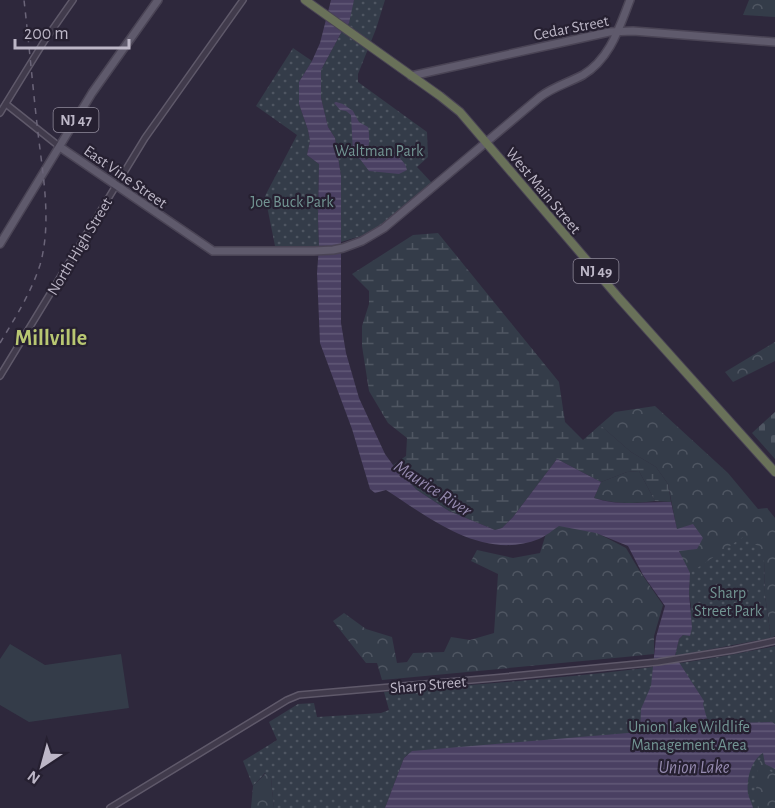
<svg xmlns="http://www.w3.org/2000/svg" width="775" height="808" font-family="'Alegreya Sans',sans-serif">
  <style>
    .green { fill: #343c49 }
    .forest { fill: url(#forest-crowns) }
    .wetland { fill: url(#wetland-marsh) }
    .cemetery { fill: url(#cemetery-stones) }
    .park { fill: url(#park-dots) }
    .water { fill: url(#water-rules) }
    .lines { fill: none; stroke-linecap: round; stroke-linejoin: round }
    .minor-casing { stroke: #5f596a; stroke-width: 8 }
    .major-casing { stroke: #4a4455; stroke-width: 10 }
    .highway-casing { stroke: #494354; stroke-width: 10 }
    .minor { stroke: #413b4c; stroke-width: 5 }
    .major { stroke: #5f5a6c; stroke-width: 7 }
    .highway { stroke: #697159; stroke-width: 8 }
    .rail { stroke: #6b6579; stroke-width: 1.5; stroke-dasharray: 6 6; stroke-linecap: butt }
    .labels { text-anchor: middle; stroke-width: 4.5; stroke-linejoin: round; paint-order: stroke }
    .shield { fill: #262031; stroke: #908a9a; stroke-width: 1.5 }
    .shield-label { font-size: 15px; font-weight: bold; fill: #bdb7c7 }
    .street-label { font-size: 16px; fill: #bdb7c7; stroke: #262031 }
    .park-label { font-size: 16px; fill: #729593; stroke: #262031 }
    .water-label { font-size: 18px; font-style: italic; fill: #958aaf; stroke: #262031 }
    .district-label { font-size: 22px; font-weight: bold; fill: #b9c772; stroke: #262031 }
  </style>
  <defs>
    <pattern id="forest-crowns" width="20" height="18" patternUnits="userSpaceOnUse" patternTransform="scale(1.5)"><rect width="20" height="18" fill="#343c49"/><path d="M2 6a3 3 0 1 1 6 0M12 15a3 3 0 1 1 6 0" fill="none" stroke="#4f5662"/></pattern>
    <pattern id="wetland-marsh" width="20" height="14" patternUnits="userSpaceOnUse" patternTransform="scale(1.5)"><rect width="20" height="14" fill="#343c49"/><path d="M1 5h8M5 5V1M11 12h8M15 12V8" fill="none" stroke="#4f5662"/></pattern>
    <pattern id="cemetery-stones" width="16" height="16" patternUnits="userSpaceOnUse" patternTransform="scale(1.5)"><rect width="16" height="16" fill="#343c49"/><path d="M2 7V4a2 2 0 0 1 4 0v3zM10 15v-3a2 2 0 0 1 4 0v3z" fill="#4f5662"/></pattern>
    <pattern id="park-dots" width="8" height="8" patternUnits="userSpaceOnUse" patternTransform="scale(1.5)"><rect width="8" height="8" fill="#343c49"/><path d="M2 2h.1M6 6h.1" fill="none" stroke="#4f5662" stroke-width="1.8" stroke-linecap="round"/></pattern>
    <pattern id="water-rules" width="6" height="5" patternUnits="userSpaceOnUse" patternTransform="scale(1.5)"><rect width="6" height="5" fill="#4a4062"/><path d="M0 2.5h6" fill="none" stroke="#625977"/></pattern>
  </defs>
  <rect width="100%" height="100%" fill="#2e283c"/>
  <path class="green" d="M 10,644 L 45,665 L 121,654 L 129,708 L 29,722 L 0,705 L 0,659 Z"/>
  <g class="forest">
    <path d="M 749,0 L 775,0 L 775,17 L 743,15 Z"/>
    <path d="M 775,342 L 775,361 L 733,382 L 725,372 Z"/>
    <path d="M 655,406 L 728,473 L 758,509 L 767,508 L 775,518 L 775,636 L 771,638 L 765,595 L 764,560 L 708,644 L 679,550 L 677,530 L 668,484 L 656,467 L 631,452 L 600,425 L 615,412 Z"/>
    <path d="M 639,471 L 655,501 C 634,504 614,504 594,498 L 601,482 L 627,472 Z"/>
    <path d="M 576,522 L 626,548 L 639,570 L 663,605 L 654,636 L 654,654 L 625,657 L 382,680 L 377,663 L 366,663 L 333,621 L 344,613 L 366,629 L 392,637 L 397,663 L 407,662 L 413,653 L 444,652 L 451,637 L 470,640 L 494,633 L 498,574 L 471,561 L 477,550 L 513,558 L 540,553 L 548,527 Z"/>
    <path d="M 763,752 L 775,769 L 775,808 L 753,808 L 751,767 Z"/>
    <path d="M 266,773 L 271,778 L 274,808 L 251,808 L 253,786 Z"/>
  </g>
  <path class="wetland" d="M 438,233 L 559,382 L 565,422 L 583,440 L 600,425 L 631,452 L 656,467 L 668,484 L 671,502 L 655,501 L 639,471 L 627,472 L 601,482 L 557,459 L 513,517 L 502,528 L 495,530 L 449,511 L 417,490 L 393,465 L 406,456 L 407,438 L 388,423 L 369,391 L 362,346 L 362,326 L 369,304 L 369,291 L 352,274 L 413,235 Z"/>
  <path class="cemetery" d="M 775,412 L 775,459 L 752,433 Z"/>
  <g class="park">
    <path d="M 354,0 L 385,0 L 376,29 L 358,74 L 358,82 L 427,132 L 428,157 L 417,167 L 432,183 L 377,229 L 368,234 L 341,242 L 341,176 L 335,138 L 328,127 L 321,98 L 321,70 L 341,33 Z"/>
    <path d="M 293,48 L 312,61 L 299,82 L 299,104 L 308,130 L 310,141 L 307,155 L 319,164 L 318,218 L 319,246 L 275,246 L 265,196 L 297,135 L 256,106 Z"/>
    <path d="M 743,537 L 758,546 L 764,560 L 765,595 L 771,638 L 675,656 L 679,639 L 683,635 L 691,607 L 689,593 L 690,573 Z"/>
    <path d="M 775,646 L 775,772 L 773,773 L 767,769 L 766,756 L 763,753 C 756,767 754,793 759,808 L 387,808 L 408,754 L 404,758 L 385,808 L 274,808 L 271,778 L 265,773 L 253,786 L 243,761 L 277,740 L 269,722 L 298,704 L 314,703 L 317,717 L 381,713 L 389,710 L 384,692 C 514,681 647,674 775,646 Z"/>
  </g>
  <g class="water">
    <path d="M 331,0 L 354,0 L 349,23 L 341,33 L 321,70 L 321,98 L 328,127 L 335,138 L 341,176 L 341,323 L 346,353 L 359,398 L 385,454 L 393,465 L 417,490 L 449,511 L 495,530 L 502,528 L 513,517 L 557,459 L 601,482 L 594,498 C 621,507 644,501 671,502 L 677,529 L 693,524 L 703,538 L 697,549 L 679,551 L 690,573 L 689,593 L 692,628 L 690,636 L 683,635 L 679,639 L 675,656 L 704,701 L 703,704 L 709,727 L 727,723 L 772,722 L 775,724 L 775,769 L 765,764 L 763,753 C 751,760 746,780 748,794 C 749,798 752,803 753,808 L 385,808 L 404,758 L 412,751 L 640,732 L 641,709 L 651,686 L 656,637 L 665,606 L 643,575 L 628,546 L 596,533 L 559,526 C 553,530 546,536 539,539 C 483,561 431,519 386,490 L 375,493 L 370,489 L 352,429 L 320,343 L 317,273 L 319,246 L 318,218 L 319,164 L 307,155 L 310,141 L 308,130 L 299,104 L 299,82 L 312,61 L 320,43 Z"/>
    <path d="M 336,102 L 343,104 L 353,111 L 359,122 L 368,127 C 370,136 370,150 364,156 L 366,160 C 370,157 374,154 379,153 C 391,151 405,158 407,170 L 399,174 L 369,171 L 360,159 L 355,156 L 353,153 L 351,115 L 346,111 L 340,110 L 334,103 Z"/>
  </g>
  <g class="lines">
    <g class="minor-casing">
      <g id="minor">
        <path d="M 6,104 L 60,147"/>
        <path d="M 0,113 L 45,40 L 73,0"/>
        <path d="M 0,376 L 145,138 L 243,0"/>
        <path d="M 110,808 L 287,700 L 299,695 L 494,678 L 658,662 L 733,650 L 775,641"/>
      </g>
    </g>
    <g class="major-casing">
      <g id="major">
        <path d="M 411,76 L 609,32 L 633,31 L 775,42"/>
        <path d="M 60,147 L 213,251 L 314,251 L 333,250 L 343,248 L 362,241 L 384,228 L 540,97 C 553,87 568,83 583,75 C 610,59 619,28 630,0"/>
        <path d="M 0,244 L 92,93 L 158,0"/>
      </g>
    </g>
    <g class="highway-casing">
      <path id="highway" d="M 305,0 L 440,96 L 460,112 L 619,298 L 775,472"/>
    </g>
    <use href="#minor" class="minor"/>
    <use href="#major" class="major"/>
    <use href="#highway" class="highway"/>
    <path class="rail" d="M 0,343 C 15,318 31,293 40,265 C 52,223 43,176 38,133 C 33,89 29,44 24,0"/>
  </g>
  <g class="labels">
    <g class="shield">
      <rect x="53.5" y="108" width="45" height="24" rx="4.5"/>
      <rect x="573.5" y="259" width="45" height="24" rx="4.5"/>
    </g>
    <g class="shield-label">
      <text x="76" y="125">NJ 47</text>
      <text x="596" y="276">NJ 49</text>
    </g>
    <g class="street-label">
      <text transform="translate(571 27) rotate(-11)" y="6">Cedar Street</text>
      <text transform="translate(126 176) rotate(35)" y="6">East Vine Street</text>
      <text transform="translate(544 190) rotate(50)" y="6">West Main Street</text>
      <text transform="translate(79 246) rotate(-59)" y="6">North High Street</text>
      <text transform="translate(428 684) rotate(-5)" y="6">Sharp Street</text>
    </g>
    <g class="park-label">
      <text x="379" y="156">Waltman Park</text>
      <text x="292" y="207">Joe Buck Park</text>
      <text x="728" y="598">Sharp<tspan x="728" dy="18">Street Park</tspan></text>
      <text x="689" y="732">Union Lake Wildlife<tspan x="689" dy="18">Management Area</tspan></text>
    </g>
    <g class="water-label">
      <text transform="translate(433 488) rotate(33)" y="6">Maurice River</text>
      <text x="694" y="773">Union Lake</text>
    </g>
    <g class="district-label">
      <text x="51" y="345">Millville</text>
    </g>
  </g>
  <g transform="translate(42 766) rotate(216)" stroke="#262031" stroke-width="4.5" paint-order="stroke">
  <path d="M0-4.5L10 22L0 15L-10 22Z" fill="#bdb7c7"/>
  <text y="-9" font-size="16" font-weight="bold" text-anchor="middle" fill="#bdb7c7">N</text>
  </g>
  <path d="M15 39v9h114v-9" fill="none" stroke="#bdb7c7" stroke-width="3"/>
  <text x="24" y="39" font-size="18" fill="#bdb7c7" stroke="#262031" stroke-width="4.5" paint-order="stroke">200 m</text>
</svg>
